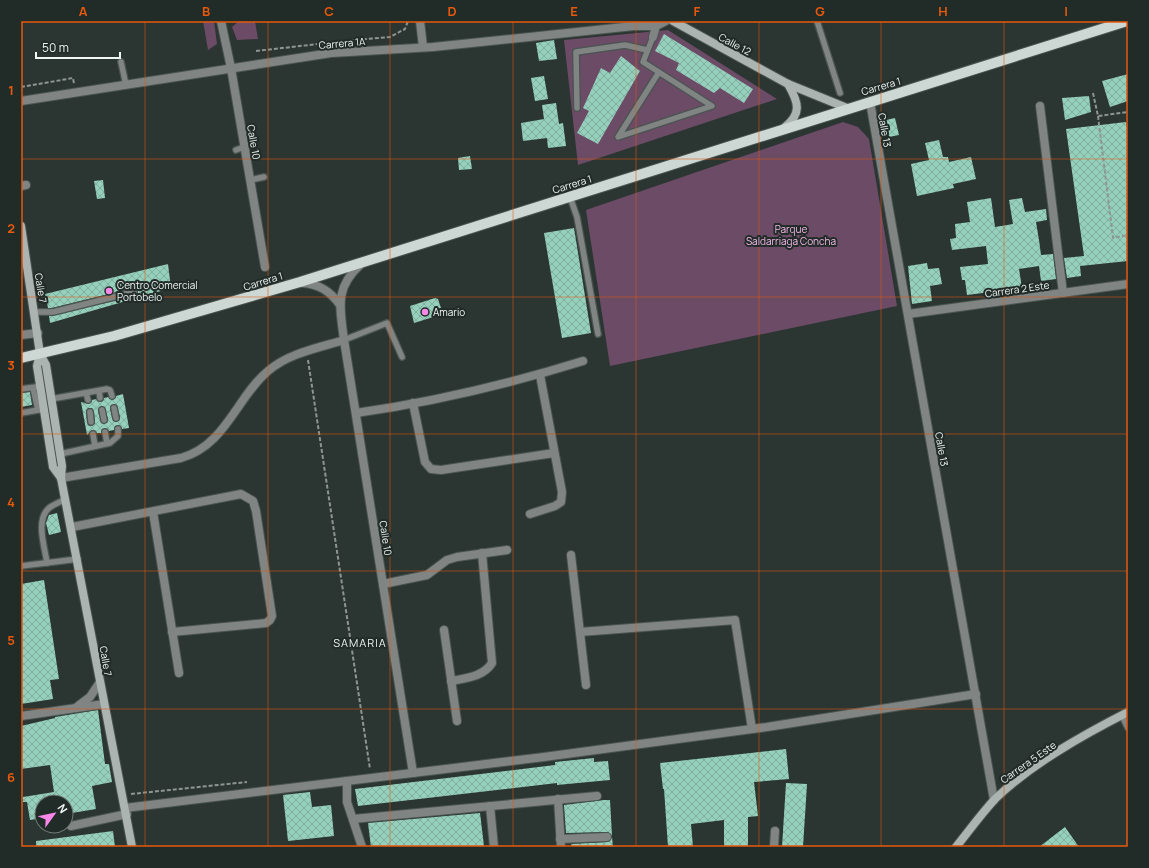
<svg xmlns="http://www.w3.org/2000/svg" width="1149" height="868" font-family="Manrope,sans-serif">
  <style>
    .green { fill: #6b4b65 }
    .building { fill: url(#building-cross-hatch); fill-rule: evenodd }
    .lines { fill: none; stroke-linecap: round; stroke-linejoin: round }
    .lane-casing { stroke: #4a5451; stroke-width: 8 }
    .street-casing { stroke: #4a5451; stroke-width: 10 }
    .secondary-casing { stroke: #4a5451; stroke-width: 10 }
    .primary-casing { stroke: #4a5451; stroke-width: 12 }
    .path { stroke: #8e9694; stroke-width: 2; stroke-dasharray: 4 2; stroke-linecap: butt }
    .lane { stroke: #808583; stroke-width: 5.5 }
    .street { stroke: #808583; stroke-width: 8 }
    .secondary { stroke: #abb4b1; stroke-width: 8 }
    .primary { stroke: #cdd8d4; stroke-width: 10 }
    .grid { fill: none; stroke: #e8590c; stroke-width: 1; stroke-opacity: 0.55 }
    .poi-dot { fill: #f987e8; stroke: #212b28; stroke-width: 1.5 }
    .labels { text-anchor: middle; stroke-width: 4; stroke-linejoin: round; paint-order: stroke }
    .street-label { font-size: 10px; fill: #eff6f4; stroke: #212b28 }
    .park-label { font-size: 10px; fill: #f9baed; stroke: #212b28 }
    .poi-label { font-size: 10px; fill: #eff6f4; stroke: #212b28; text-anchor: start }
    .neighbourhood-label { font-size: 11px; letter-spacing: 1px; fill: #eff6f4; stroke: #212b28 }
    .neatline { fill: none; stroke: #e8590c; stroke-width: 1.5 }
    .grid-label { font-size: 13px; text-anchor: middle; font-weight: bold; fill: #e8590c }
  </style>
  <defs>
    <pattern id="building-cross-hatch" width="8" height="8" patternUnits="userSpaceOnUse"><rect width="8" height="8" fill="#95d0bd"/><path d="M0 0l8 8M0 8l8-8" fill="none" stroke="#82aea0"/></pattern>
  </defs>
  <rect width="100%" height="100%" fill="#2b3532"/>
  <g class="green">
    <path d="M 203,21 L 214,21 L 217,44 L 208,50 Z"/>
    <path d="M 239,21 L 255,21 L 258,39 L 237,40 L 232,27 Z"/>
    <path d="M 668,30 L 777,99 L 578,165 L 564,40 Z"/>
    <path d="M 843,122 L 858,127 L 869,139 L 897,306 L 610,366 L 586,210 Z"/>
  </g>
  <g class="building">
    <path d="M 664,34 L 753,89 L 744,103 L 720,88 L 714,93 L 676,70 L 679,63 L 655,51 Z"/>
    <path d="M 554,40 L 557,59 L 539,61 L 536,43 Z"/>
    <path d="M 621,56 L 640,71 L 598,144 L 577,133 L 589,111 L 583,108 L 601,68 L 610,73 Z"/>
    <path d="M 1128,74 L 1128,101 L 1110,107 L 1102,81 Z"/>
    <path d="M 544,76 L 548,99 L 535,101 L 531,78 Z"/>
    <path d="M 1089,96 L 1091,112 L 1065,120 L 1062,98 Z"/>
    <path d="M 556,103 L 559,124 L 563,123 L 566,146 L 548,148 L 547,138 L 523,141 L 521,123 L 544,119 L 542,105 Z"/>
    <path d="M 895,118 L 899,135 L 889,137 L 886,120 Z"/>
    <path d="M 1126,122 L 1128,133 L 1128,261 L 1080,266 L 1081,276 L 1067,278 L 1064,258 L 1084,256 L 1066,129 Z"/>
    <path d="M 939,140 L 943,157 L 948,157 L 949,162 L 971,157 L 976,179 L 953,184 L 954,188 L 917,196 L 911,164 L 929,160 L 925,143 Z"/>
    <path d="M 470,156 L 472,169 L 459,170 L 458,158 Z"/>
    <path d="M 103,180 L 105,198 L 97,199 L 94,181 Z"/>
    <path d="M 991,198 L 995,227 L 1013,224 L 1009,200 L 1022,198 L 1025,212 L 1046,209 L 1047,220 L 1036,222 L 1039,240 L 1041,255 L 1053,254 L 1056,279 L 1041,281 L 1039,266 L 1019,269 L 1022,288 L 967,295 L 965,280 L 962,280 L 960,267 L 988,264 L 986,246 L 952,250 L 950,239 L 956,238 L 955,224 L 970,222 L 967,202 Z"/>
    <path d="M 574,228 L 591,333 L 562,338 L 544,233 Z"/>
    <path d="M 927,263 L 928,269 L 939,268 L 942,284 L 930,286 L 932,301 L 912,304 L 908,266 Z"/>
    <path d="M 168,264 L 171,288 L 50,323 L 49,316 L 135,296 L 138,291 L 133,288 L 52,308 L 48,308 L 45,294 Z"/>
    <path d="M 435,298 L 438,299 L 443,314 L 414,323 L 410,306 Z"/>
    <path d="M 30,392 L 32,405 L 21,407 L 21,393 Z"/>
    <path d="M 123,394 L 129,428 L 122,429 L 118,425 L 115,427 L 114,430 L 109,431 L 105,428 L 101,433 L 97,433 L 92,430 L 87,435 L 81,402 L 89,404 L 92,400 L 96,399 L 101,402 L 104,398 L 108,397 L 113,400 L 116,396 ZM 114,404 L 117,406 L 120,417 L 116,422 L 113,420 L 110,409 ZM 102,406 L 105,408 L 108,419 L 104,424 L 101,422 L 98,411 ZM 88,408 L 92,408 L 94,412 L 95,423 L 92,426 L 87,422 L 86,412 Z"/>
    <path d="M 57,513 L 61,532 L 49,535 L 46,523 L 49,515 Z"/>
    <path d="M 44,580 L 59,679 L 50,680 L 53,699 L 21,704 L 21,584 Z"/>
    <path d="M 98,710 L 105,764 L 109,764 L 112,782 L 92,786 L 96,809 L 66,814 L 66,802 L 42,802 L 42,818 L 30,820 L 27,802 L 23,802 L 23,797 L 54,792 L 50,765 L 21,769 L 21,726 L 55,718 L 55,717 Z"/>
    <path d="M 786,749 L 789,779 L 754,782 L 758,816 L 748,817 L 748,847 L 724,847 L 724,820 L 691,824 L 693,847 L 668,847 L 664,789 L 663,789 L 660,763 Z"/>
    <path d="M 594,758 L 594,762 L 608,761 L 610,780 L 557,785 L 557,783 L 358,806 L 355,789 L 555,765 L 555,762 Z"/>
    <path d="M 786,783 L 807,784 L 803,847 L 782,847 Z"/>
    <path d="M 310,792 L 312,807 L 331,805 L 334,836 L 288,841 L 283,795 Z"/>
    <path d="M 604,800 L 610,800 L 612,836 L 607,832 L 566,833 L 564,805 Z"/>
    <path d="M 480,813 L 484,846 L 371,847 L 368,823 Z"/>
    <path d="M 1065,827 L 1079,847 L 1039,847 Z"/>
    <path d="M 113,831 L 115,847 L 36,847 L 36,841 Z"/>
    <path d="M 612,837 L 613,847 L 572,847 L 571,844 L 608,842 Z"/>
  </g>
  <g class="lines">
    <g class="lane-casing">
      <g id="lane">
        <path d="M 817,21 L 840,93"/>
        <path d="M 653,37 L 643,62 L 712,106 L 618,137 L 659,72"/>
        <path d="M 121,62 L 126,85"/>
        <path d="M 577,108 L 576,52 L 625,45 L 647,50"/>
        <path d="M 236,150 L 244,147"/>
        <path d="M 250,180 L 264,177"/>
        <path d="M 570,197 L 577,217 L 598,334"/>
        <path d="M 35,312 L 53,312 L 134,292"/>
        <path d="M 344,340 L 387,323 L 402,357"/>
        <path d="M 33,388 L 38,410"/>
        <path d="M 21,389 L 36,387"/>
        <path d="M 99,391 L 100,398"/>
        <path d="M 86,393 L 88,400"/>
        <path d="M 51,399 L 107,389 L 110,390 L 112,396"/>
        <path d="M 114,408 L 116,418"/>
        <path d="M 102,410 L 104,420"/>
        <path d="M 90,412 L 91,422"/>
        <path d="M 21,413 L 44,409"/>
        <path d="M 105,432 L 107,443"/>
        <path d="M 93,434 L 95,446"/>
        <path d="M 60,454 L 110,443 L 118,436 L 118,429"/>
        <path d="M 47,563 C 45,548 35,520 49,508 C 54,504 60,502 66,499"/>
        <path d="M 21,566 L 78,559"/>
        <path d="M 1122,716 L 1128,728"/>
      </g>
    </g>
    <g class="street-casing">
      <g id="street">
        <path d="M 221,21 L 231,68 L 265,267"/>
        <path d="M 420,21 L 423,47"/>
        <path d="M 653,37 L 656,26"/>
        <path d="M 21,101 L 331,53 L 433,47 L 634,26 L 656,26 L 666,21"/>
        <path d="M 870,102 L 994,800"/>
        <path d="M 1040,106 L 1063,293"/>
        <path d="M 21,186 L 26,185"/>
        <path d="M 361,264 C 334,288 340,308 344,340 L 413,773"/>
        <path d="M 302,283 C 319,284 330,291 340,305"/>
        <path d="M 908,314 L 1128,284"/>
        <path d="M 21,335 L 38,333"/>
        <path d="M 413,403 L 425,462 L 431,469 L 441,470 L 554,453"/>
        <path d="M 356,413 C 432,402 509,384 583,361"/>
        <path d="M 61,478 L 181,458 C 226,445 236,398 268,371 C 289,353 318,348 344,340"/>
        <path d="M 153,512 L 179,673"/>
        <path d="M 530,514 L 555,506 L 561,502 L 562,492 L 540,375"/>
        <path d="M 72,527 L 241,494 L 253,501 L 256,511 L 272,616 L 270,620 L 266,623 L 172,632"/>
        <path d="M 571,555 L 586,685"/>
        <path d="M 383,584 L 427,575 L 447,560 L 457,557 L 507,550"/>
        <path d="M 444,630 L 457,721"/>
        <path d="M 580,632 L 735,620 L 752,729"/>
        <path d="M 451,681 C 466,678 483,677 492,663 L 482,553"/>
        <path d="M 78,706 L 90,697 L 100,682"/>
        <path d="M 21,716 L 104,704"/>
        <path d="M 347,781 L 347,802 L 362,847"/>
        <path d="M 558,799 L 561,847"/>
        <path d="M 490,806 L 494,847"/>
        <path d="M 125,808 L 544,757 L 767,727 L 976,694"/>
        <path d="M 353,819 L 597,796"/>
        <path d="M 71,826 L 127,814"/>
        <path d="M 560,839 L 607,837"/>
        <path d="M 774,847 L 775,831"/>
      </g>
    </g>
    <g class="secondary-casing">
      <g id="secondary">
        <path d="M 673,21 L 788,84 L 847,108"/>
        <path d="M 784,128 C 802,114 799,103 788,84"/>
        <path d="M 21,226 L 40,354 L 46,365 L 62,466 L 61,478 L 132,847"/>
        <path d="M 40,354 L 37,366 L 53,467 L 61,478"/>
        <path d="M 956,847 C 969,831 981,814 995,799 C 1031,764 1083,735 1128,712"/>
      </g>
    </g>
    <g class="primary-casing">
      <path id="primary" d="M 21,358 L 114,336 L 300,282 L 1127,21"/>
    </g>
    <g class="path">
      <path d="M 333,42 L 390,37 L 405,29 L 408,21"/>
      <path d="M 256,51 L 327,43"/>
      <path d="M 21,87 L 73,78 L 74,84"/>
      <path d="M 1093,93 L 1098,116 L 1128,112"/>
      <path d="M 1098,116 L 1113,238 L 1128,235"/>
      <path d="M 308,360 L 370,769"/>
      <path d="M 131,794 L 247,782"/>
    </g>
    <use href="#lane" class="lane"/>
    <use href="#street" class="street"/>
    <use href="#secondary" class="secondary"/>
    <use href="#primary" class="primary"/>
  </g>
  <path class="grid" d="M 145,21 L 145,847M 268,21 L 268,847M 390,21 L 390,847M 513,21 L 513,847M 636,21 L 636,847M 759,21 L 759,847M 881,21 L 881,847M 1004,21 L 1004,847M 21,159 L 1128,159M 21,297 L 1128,297M 21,434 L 1128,434M 21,571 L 1128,571M 21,709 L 1128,709"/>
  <g class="poi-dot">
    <circle cx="109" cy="291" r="4"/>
    <circle cx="425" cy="312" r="4"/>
  </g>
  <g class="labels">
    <g class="street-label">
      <text transform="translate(342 43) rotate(-5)" y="4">Carrera 1A</text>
      <text transform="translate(735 44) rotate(28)" y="4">Calle 12</text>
      <text transform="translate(881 86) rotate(-16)" y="4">Carrera 1</text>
      <text transform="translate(885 130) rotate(80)" y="4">Calle 13</text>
      <text transform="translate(254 142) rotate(80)" y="4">Calle 10</text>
      <text transform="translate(572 184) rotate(-17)" y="4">Carrera 1</text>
      <text transform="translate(263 281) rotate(-17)" y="4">Carrera 1</text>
      <text transform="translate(41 288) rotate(81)" y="4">Calle 7</text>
      <text transform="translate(1017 289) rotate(-8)" y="4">Carrera 2 Este</text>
      <text transform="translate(942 449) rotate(80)" y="4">Calle 13</text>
      <text transform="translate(386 538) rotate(81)" y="4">Calle 10</text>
      <text transform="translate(106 661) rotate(80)" y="4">Calle 7</text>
      <text transform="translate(1028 762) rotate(-35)" y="4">Carrera 5 Este</text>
    </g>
    <g class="park-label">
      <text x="791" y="233">Parque<tspan x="791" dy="12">Saldarriaga Concha</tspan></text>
    </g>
    <g class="poi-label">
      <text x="117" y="289">Centro Comercial<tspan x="117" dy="12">Portobelo</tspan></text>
      <text x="433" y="316">Amario</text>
    </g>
    <g class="neighbourhood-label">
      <text x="360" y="647">SAMARIA</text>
    </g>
  </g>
  <rect width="1149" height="868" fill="none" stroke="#212b28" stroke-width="44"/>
  <g transform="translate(54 814) rotate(57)"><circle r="19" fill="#212b28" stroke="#737c7a"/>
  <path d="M0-3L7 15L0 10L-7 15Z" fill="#f987e8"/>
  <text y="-6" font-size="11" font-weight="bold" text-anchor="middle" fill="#eff6f4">N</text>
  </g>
  <path d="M36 52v6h84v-6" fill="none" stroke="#eff6f4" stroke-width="2"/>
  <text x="42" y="52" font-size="12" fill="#eff6f4" stroke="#212b28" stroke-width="3" paint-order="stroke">50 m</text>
  <rect x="22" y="22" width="1105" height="824" class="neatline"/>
  <g class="grid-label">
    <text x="83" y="16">A</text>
    <text x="206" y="16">B</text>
    <text x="329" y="16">C</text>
    <text x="452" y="16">D</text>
    <text x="574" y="16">E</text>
    <text x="697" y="16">F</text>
    <text x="820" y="16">G</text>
    <text x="943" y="16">H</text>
    <text x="1066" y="16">I</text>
    <text x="11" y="95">1</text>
    <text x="11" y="233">2</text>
    <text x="11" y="370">3</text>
    <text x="11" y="507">4</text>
    <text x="11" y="645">5</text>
    <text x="11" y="782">6</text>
  </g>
</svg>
